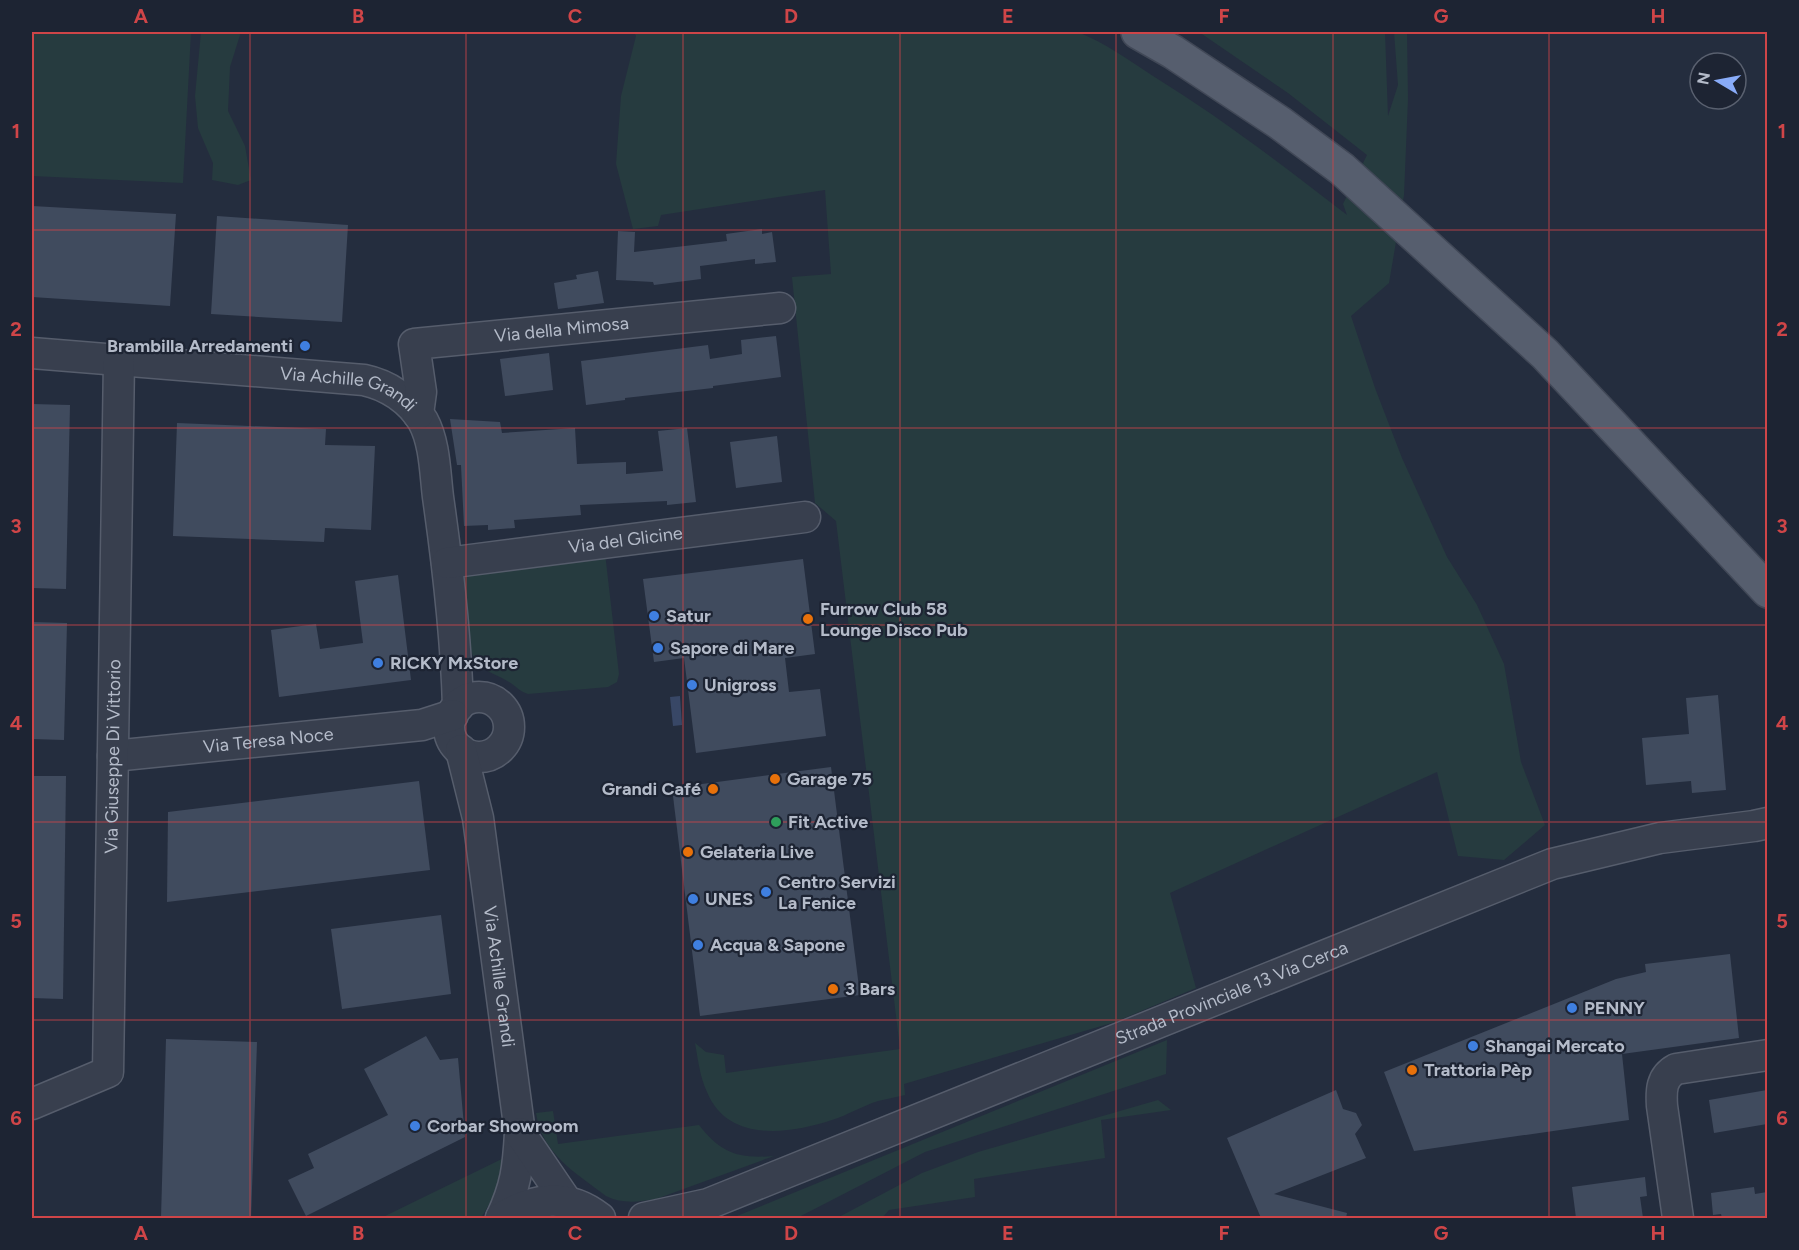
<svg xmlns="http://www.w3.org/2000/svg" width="1799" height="1250" font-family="Figtree,sans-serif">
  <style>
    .green { fill: #263b3f }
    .water { fill: #384766 }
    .building { fill: #404b5e }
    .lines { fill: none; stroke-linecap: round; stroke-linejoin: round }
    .minor-casing { stroke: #565d6c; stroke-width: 33 }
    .major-casing { stroke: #414857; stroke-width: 36 }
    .minor { stroke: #383f4e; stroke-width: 30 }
    .major { stroke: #565e6e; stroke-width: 33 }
    .grid { fill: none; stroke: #cf4548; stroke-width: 1.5; stroke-opacity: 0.55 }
    .shop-dot { fill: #3f7fe0; stroke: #1d2433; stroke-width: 2 }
    .food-dot { fill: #e8710a; stroke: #1d2433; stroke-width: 2 }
    .leisure-dot { fill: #2e9e5b; stroke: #1d2433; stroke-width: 2 }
    .labels { text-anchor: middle; stroke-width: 4.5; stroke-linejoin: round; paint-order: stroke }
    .street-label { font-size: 18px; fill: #b4bbc9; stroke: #1d2433 }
    .poi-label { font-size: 18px; font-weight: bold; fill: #b4bbc9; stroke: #1d2433; text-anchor: start }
    .neatline { fill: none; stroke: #cf4548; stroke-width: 2 }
    .grid-label { font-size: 20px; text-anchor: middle; font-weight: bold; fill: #cf4548 }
  </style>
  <rect width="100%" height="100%" fill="#242d3e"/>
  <g class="green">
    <path d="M 32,32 L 191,32 L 183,183 L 32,176 Z"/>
    <path d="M 201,32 L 239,32 L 240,35 L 230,67 L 228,111 L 245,146 L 251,180 L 238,185 L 212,180 L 213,163 L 198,128 L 195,96 Z"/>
    <path d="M 634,32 L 1078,32 C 1105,43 1129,60 1153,76 C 1221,118 1284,166 1347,215 L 1343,204 L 1367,155 L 1288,93 L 1199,32 L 1385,32 L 1388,116 L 1398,85 L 1394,32 L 1407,32 L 1408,99 L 1404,195 L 1389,283 L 1351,316 L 1375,388 L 1402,458 L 1447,557 L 1477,605 L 1504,664 L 1521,762 L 1545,825 L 1504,860 L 1458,856 L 1437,772 L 1170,893 L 1196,988 L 1115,1022 L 904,1084 L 905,1095 C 896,1097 887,1099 878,1101 C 862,1106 848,1115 832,1120 C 789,1134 728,1143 707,1092 C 700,1077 698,1060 695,1043 L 706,1052 L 724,1055 L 726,1073 L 900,1049 L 836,521 L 815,503 L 792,277 L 831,274 L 825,190 L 661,215 L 658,226 L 633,229 L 616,164 L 621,96 L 636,36 Z"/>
    <path d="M 605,553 L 619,674 L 617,682 L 608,687 L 528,694 C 519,691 516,686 509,682 C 498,675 485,672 477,662 C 463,644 464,602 461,579 L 471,568 Z"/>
    <path d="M 1167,1040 L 1166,1074 L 925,1152 L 797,1218 L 732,1218 Z"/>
    <path d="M 1158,1100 L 1171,1110 L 1101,1120 L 1105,1158 L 974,1179 L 975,1197 L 889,1210 L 882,1218 L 837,1218 L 922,1173 L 978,1152 Z"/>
    <path d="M 553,1111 L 558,1144 L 699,1125 C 721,1153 738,1159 774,1156 L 656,1199 C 638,1202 622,1204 606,1196 C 576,1173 542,1154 536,1113 Z"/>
    <path d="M 512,1154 L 503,1181 L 481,1218 L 381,1218 Z"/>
  </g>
  <path class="water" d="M 680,696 L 682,725 L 673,726 L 670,697 Z"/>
  <g class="building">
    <path d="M 32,206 L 176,214 L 170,306 L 32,297 Z"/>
    <path d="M 217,216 L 348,225 L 342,322 L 211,314 Z"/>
    <path d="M 762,229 L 762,234 L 772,232 L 776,262 L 755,264 L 755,259 L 700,266 L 701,279 L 654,285 L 653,282 L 616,280 L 618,231 L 635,232 L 634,252 L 727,241 L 726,234 Z"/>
    <path d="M 598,271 L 604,303 L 558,309 L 554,283 L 577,279 L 576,275 Z"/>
    <path d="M 776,336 L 781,377 L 713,386 L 713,388 L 625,398 L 625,400 L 586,405 L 581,361 L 708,345 L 710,359 L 742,354 L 741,340 Z"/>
    <path d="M 549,353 L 553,390 L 505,396 L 500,359 Z"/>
    <path d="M 32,404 L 70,405 L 66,589 L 32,588 Z"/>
    <path d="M 450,419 L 500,422 L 502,433 L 575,428 L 577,464 L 626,462 L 626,474 L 663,471 L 658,431 L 687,428 L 696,502 L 667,505 L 667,501 L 580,505 L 581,515 L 514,520 L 515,528 L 488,530 L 488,525 L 464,526 L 461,465 L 457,465 Z"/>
    <path d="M 177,423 L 326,429 L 325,445 L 375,446 L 371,530 L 325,528 L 324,542 L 173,536 Z"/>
    <path d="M 777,436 L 782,482 L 736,488 L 730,442 Z"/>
    <path d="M 803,559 L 815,654 L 785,658 L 789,692 L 820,689 L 826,736 L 696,753 L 684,658 L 654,662 L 643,579 Z"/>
    <path d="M 398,575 L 411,680 L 279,697 L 271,630 L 316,624 L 320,649 L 363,643 L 355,581 Z"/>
    <path d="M 32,622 L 67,623 L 64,740 L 32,739 Z"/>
    <path d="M 1718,695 L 1726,790 L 1692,793 L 1691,781 L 1646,785 L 1642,738 L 1689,734 L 1686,698 Z"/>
    <path d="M 831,767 L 860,995 L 700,1016 L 672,788 Z"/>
    <path d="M 32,776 L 66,776 L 63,999 L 32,998 Z"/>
    <path d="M 419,781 L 430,870 L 167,902 L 168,812 Z"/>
    <path d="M 441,915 L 451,994 L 342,1009 L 331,929 Z"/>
    <path d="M 1730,954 L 1739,1038 L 1622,1054 L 1629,1120 L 1414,1151 L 1384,1072 L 1616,979 L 1646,972 L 1645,964 Z"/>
    <path d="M 426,1036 L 440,1060 L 458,1058 L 465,1137 L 306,1216 L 288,1180 L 314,1168 L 308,1154 L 388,1115 L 364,1069 Z"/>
    <path d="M 166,1039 L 257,1042 L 251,1218 L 161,1218 Z"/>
    <path d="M 1336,1090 L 1343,1109 L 1356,1113 L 1362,1125 L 1355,1134 L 1366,1158 L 1274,1194 L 1347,1213 L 1346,1218 L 1261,1218 L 1227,1138 Z"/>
    <path d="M 1767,1090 L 1767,1124 L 1714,1133 L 1709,1100 Z"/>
    <path d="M 1645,1177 L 1647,1196 L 1640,1197 L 1643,1218 L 1576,1218 L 1572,1187 Z"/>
    <path d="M 1754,1187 L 1755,1194 L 1767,1192 L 1767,1218 L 1722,1218 L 1721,1214 L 1713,1215 L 1711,1193 Z"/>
  </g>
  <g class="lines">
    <g class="minor-casing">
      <g id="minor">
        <path id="s1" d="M 32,353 L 364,380 C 388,385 410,400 423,421 C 435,443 435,473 438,497 C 448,567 456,637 458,707"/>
        <path id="s2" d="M 418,414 L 421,392 L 414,344 L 780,308"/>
        <path id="s3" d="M 447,563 L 805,517"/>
        <circle cx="479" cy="727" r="30"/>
        <path id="s4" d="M 461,750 L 478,818 L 520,1133 C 518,1168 516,1186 501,1218"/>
        <path id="s5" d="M 113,756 L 422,725 L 453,715"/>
        <path id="s6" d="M 32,1104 L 108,1072 L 119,360"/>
        <path d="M 520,1133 L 567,1202"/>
        <path d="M 501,1218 C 535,1198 567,1192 600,1218"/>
        <path id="s7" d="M 644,1218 L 708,1204 L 1552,864 L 1660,838 L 1754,826 L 1768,823"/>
        <path d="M 1678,1218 L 1662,1106 C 1661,1091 1661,1077 1676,1069 L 1768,1055"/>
      </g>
    </g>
    <g class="major-casing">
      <path id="major" d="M 1138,32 L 1173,52 L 1280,123 L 1342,169 L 1545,354 L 1768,591"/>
    </g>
    <use href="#minor" class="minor"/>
    <use href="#major" class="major"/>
  </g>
  <path class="grid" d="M 250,32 L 250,1218M 466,32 L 466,1218M 683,32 L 683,1218M 900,32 L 900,1218M 1116,32 L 1116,1218M 1333,32 L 1333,1218M 1549,32 L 1549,1218M 32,230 L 1768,230M 32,428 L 1768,428M 32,625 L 1768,625M 32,822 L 1768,822M 32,1020 L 1768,1020"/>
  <g class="shop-dot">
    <circle cx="305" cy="346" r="6"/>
    <circle cx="654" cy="616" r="6"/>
    <circle cx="658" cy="648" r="6"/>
    <circle cx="378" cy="663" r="6"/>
    <circle cx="692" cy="685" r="6"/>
    <circle cx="766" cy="892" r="6"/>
    <circle cx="693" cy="899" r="6"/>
    <circle cx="698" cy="945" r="6"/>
    <circle cx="1572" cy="1008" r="6"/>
    <circle cx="1473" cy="1046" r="6"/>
    <circle cx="415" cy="1126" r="6"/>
  </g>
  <g class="food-dot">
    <circle cx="808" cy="619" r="6"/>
    <circle cx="775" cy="779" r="6"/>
    <circle cx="713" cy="789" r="6"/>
    <circle cx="688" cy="852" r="6"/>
    <circle cx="833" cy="989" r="6"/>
    <circle cx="1412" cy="1070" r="6"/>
  </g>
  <circle class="leisure-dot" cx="776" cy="822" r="6"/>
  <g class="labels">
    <g class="street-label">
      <text dy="6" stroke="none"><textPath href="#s2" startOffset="219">Via della Mimosa</textPath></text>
      <text dy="6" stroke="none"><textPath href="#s1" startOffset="320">Via Achille Grandi</textPath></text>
      <text dy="6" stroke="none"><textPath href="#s3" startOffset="180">Via del Glicine</textPath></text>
      <text dy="6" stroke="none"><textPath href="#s5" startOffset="156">Via Teresa Noce</textPath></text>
      <text dy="6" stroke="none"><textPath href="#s6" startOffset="398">Via Giuseppe Di Vittorio</textPath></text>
      <text dy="6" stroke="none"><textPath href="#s4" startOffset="230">Via Achille Grandi</textPath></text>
      <text dy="6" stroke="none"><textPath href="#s7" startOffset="630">Strada Provinciale 13 Via Cerca</textPath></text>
    </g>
    <g class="poi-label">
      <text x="293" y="352" text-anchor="end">Brambilla Arredamenti</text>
      <text x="820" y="615">Furrow Club 58<tspan x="820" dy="21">Lounge Disco Pub</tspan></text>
      <text x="666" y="622">Satur</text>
      <text x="670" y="654">Sapore di Mare</text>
      <text x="390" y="669">RICKY MxStore</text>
      <text x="704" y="691">Unigross</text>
      <text x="787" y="785">Garage 75</text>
      <text x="701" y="795" text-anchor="end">Grandi Café</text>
      <text x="788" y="828">Fit Active</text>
      <text x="700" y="858">Gelateria Live</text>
      <text x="778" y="888">Centro Servizi<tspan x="778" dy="21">La Fenice</tspan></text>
      <text x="705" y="905">UNES</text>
      <text x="710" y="951">Acqua &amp; Sapone</text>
      <text x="845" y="995">3 Bars</text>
      <text x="1584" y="1014">PENNY</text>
      <text x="1485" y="1052">Shangai Mercato</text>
      <text x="1424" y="1076">Trattoria Pèp</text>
      <text x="427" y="1132">Corbar Showroom</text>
    </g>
  </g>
  <rect width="1799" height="1250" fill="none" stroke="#1d2433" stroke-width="66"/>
  <g transform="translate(1718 81) rotate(280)"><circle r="28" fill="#1d2433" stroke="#59606f" stroke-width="1.5"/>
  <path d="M0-4.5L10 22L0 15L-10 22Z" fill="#89acf9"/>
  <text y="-9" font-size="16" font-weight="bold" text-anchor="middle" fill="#b4bbc9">N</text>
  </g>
  <rect x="33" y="33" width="1733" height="1184" class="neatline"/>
  <g class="grid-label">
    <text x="141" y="23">A</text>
    <text x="358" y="23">B</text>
    <text x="575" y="23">C</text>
    <text x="791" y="23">D</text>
    <text x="1008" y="23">E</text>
    <text x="1224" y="23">F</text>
    <text x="1441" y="23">G</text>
    <text x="1658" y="23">H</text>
    <text x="16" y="138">1</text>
    <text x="1782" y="138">1</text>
    <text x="16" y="336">2</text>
    <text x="1782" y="336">2</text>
    <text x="16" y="533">3</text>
    <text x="1782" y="533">3</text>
    <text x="16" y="730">4</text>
    <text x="1782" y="730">4</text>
    <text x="16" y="928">5</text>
    <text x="1782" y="928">5</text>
    <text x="16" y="1125">6</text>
    <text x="1782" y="1125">6</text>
    <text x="141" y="1240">A</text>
    <text x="358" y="1240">B</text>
    <text x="575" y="1240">C</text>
    <text x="791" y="1240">D</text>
    <text x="1008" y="1240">E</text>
    <text x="1224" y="1240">F</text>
    <text x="1441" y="1240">G</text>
    <text x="1658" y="1240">H</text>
  </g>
</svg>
